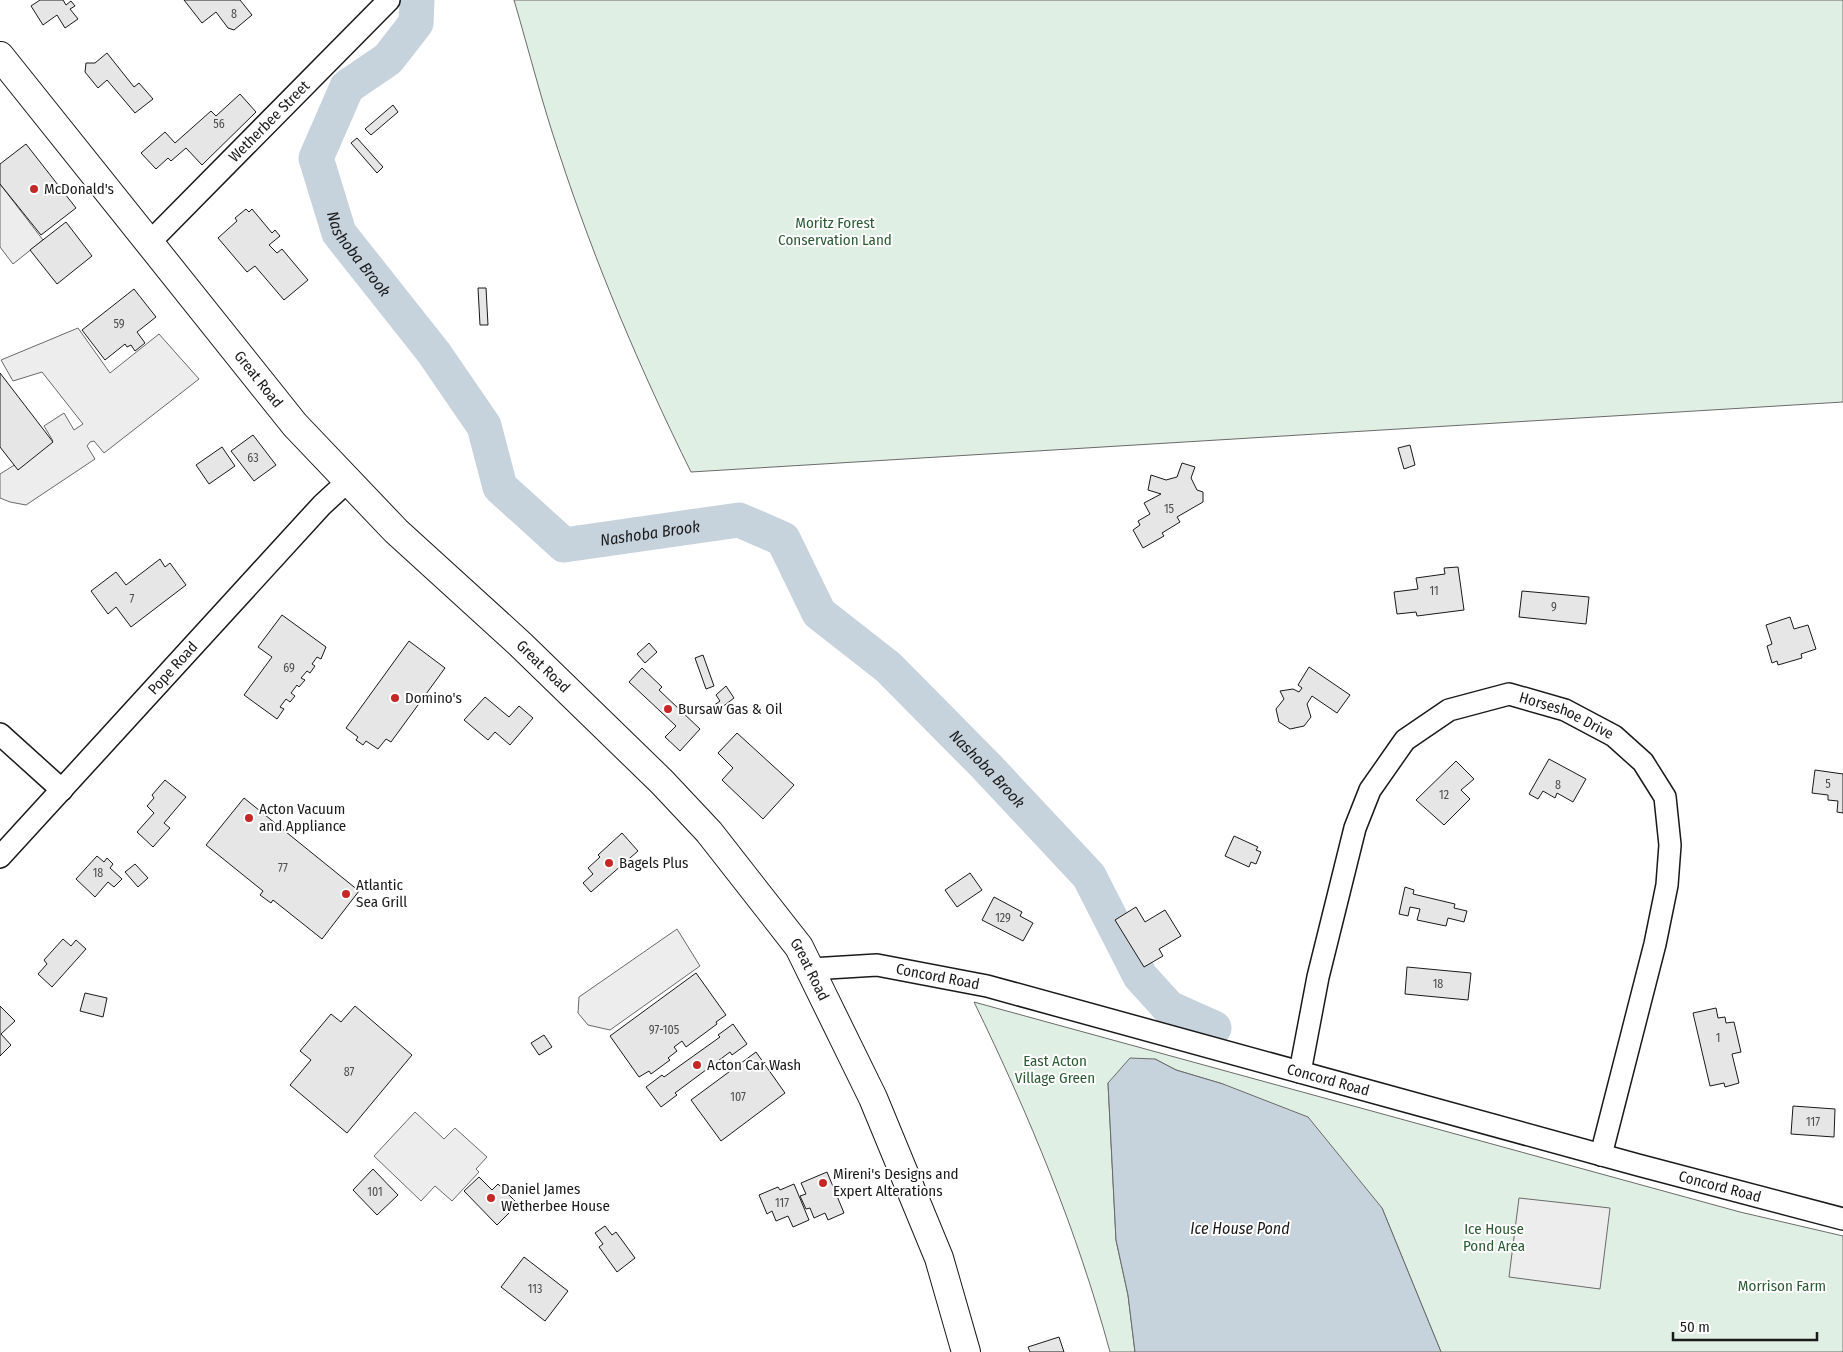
<svg xmlns="http://www.w3.org/2000/svg" width="1843" height="1352" font-family="'Fira Sans Condensed',sans-serif">
  <style>
    .green { fill: #e0efe3; stroke: #6a6a6a }
    .parking { fill: #ededed; stroke: #6a6a6a }
    .water { fill: #c6d2dc; stroke: #6a6a6a }
    .lines { fill: none; stroke-linecap: round; stroke-linejoin: round }
    .river { stroke: #c6d2dc; stroke-width: 35 }
    .building { fill: #e6e6e6; stroke: #1a1a1a }
    .minor-casing { stroke: #1a1a1a; stroke-width: 24 }
    .major-casing { stroke: #1a1a1a; stroke-width: 30 }
    .minor { stroke: #fff; stroke-width: 21 }
    .major { stroke: #fff; stroke-width: 28 }
    .poi-dot { fill: #c62828; stroke: #fff; stroke-width: 2 }
    .labels { text-anchor: middle; stroke-width: 4; stroke-linejoin: round; paint-order: stroke }
    .number-label { font-size: 12px; fill: #4d4d4d }
    .street-label { font-size: 15px; fill: #1a1a1a; stroke: #fff }
    .poi-label { font-size: 15px; fill: #1a1a1a; stroke: #fff; text-anchor: start }
    .park-label { font-size: 15px; fill: #2b5a34; stroke: #fff }
    .water-label { font-size: 16px; font-style: italic; fill: #1a1a1a; stroke: #fff }
  </style>
  <rect width="100%" height="100%" fill="#fff"/>
  <g class="green">
    <path d="M 514,0 L 1843,0 L 1843,402 L 691,472 C 640,369 595,263 559,153 C 542,103 529,51 514,0 Z"/>
    <path d="M 974,1002 L 1740,1212 L 1843,1236 L 1843,1352 L 1441,1352 L 1382,1208 L 1223,1084 L 1176,1070 L 1155,1059 L 1108,1083 L 1116,1240 L 1128,1295 L 1135,1352 L 1110,1352 C 1077,1230 1029,1115 974,1002 Z"/>
  </g>
  <g class="parking">
    <path d="M 0,184 L 43,240 L 13,264 L 0,247 Z"/>
    <path d="M 78,328 L 110,373 L 159,334 L 199,379 L 104,453 L 94,441 L 90,442 L 87,446 L 95,459 L 26,505 L 10,502 L 0,498 L 0,474 L 53,441 L 44,426 L 64,413 L 74,430 L 83,424 L 42,372 L 13,381 L 1,360 Z"/>
    <path d="M 677,929 L 700,966 L 610,1030 L 588,1025 L 578,1013 L 579,997 Z"/>
    <path d="M 415,1112 L 444,1139 L 455,1128 L 487,1157 L 476,1169 L 479,1172 L 452,1201 L 435,1186 L 421,1201 L 374,1156 Z"/>
    <path d="M 1519,1198 L 1610,1208 L 1600,1289 L 1509,1277 Z"/>
  </g>
  <path class="water" d="M 1130,1058 L 1155,1059 L 1176,1070 L 1223,1084 L 1308,1117 L 1382,1208 L 1441,1352 L 1135,1352 L 1128,1295 L 1116,1240 L 1108,1083 Z"/>
  <g class="lines">
    <path class="river" id="s1" d="M 417,0 L 416,23 L 388,59 L 347,87 L 316,158 L 339,233 L 434,353 L 484,426 L 500,487 L 564,545 L 739,520 L 783,539 L 819,613 L 888,667 L 987,767 L 1089,876 L 1140,976 L 1169,1008 L 1214,1028"/>
  </g>
  <g class="building">
    <path d="M 40,0 L 63,0 L 66,5 L 71,1 L 75,6 L 70,9 L 78,19 L 65,28 L 57,15 L 43,25 L 31,6 Z"/>
    <path d="M 184,0 L 240,0 L 252,15 L 234,30 L 228,28 L 216,12 L 202,23 Z"/>
    <path d="M 107,53 L 134,87 L 139,83 L 153,99 L 135,113 L 107,80 L 98,88 L 85,72 L 86,63 L 95,63 Z"/>
    <path d="M 240,94 L 256,112 L 202,165 L 186,148 L 171,161 L 168,158 L 156,169 L 141,153 L 165,132 L 175,143 L 211,111 L 216,116 Z"/>
    <path d="M 393,105 L 398,112 L 371,135 L 365,129 Z"/>
    <path d="M 357,138 L 383,167 L 377,173 L 351,143 Z"/>
    <path d="M 26,144 L 76,208 L 41,235 L 0,184 L 0,164 Z"/>
    <path d="M 246,209 L 249,212 L 252,209 L 272,233 L 275,230 L 280,236 L 269,245 L 277,253 L 282,249 L 308,280 L 284,300 L 255,266 L 247,272 L 218,238 L 237,221 L 235,218 Z"/>
    <path d="M 66,222 L 92,256 L 57,284 L 30,250 Z"/>
    <path d="M 478,288 L 486,288 L 488,325 L 480,325 Z"/>
    <path d="M 134,289 L 156,317 L 137,332 L 145,343 L 135,351 L 131,345 L 127,347 L 125,344 L 105,360 L 82,330 Z"/>
    <path d="M 0,373 L 53,442 L 18,470 L 0,447 Z"/>
    <path d="M 253,435 L 276,465 L 254,481 L 231,451 Z"/>
    <path d="M 1410,445 L 1415,465 L 1404,469 L 1398,448 Z"/>
    <path d="M 222,447 L 235,466 L 209,484 L 196,465 Z"/>
    <path d="M 1182,463 L 1195,467 L 1191,478 L 1197,490 L 1203,492 L 1203,502 L 1177,517 L 1180,522 L 1162,533 L 1164,536 L 1143,548 L 1133,530 L 1140,525 L 1138,521 L 1150,514 L 1144,503 L 1161,494 L 1148,490 L 1151,475 L 1166,480 L 1177,477 Z"/>
    <path d="M 160,559 L 165,567 L 170,563 L 186,585 L 131,627 L 116,607 L 108,614 L 91,591 L 116,572 L 126,585 Z"/>
    <path d="M 1458,567 L 1464,610 L 1417,616 L 1416,612 L 1397,614 L 1394,592 L 1418,589 L 1416,578 L 1445,574 L 1444,568 Z"/>
    <path d="M 1522,591 L 1589,597 L 1586,624 L 1519,617 Z"/>
    <path d="M 282,615 L 326,647 L 321,659 L 317,657 L 312,664 L 315,666 L 310,673 L 307,671 L 301,678 L 305,680 L 299,687 L 297,685 L 291,693 L 295,696 L 290,702 L 286,699 L 280,707 L 284,709 L 277,719 L 244,695 L 272,657 L 258,647 Z"/>
    <path d="M 1790,617 L 1794,629 L 1808,625 L 1816,649 L 1801,654 L 1802,658 L 1778,665 L 1777,661 L 1772,663 L 1767,646 L 1772,644 L 1766,625 Z"/>
    <path d="M 409,641 L 445,668 L 391,742 L 386,739 L 378,749 L 366,741 L 363,745 L 356,740 L 358,737 L 346,728 Z"/>
    <path d="M 649,643 L 657,652 L 645,663 L 637,654 Z"/>
    <path d="M 703,655 L 714,686 L 706,689 L 695,658 Z"/>
    <path d="M 1309,667 L 1350,695 L 1337,713 L 1312,696 L 1307,704 L 1311,717 L 1304,726 L 1290,729 L 1279,722 L 1276,709 L 1284,699 L 1280,691 L 1293,689 L 1299,692 L 1302,688 L 1298,685 Z"/>
    <path d="M 642,668 L 662,687 L 659,690 L 700,729 L 680,751 L 665,737 L 676,726 L 629,682 Z"/>
    <path d="M 726,686 L 734,698 L 717,711 L 713,706 L 720,701 L 716,695 Z"/>
    <path d="M 485,697 L 509,717 L 519,706 L 533,718 L 510,745 L 495,732 L 488,740 L 464,720 Z"/>
    <path d="M 737,733 L 794,785 L 763,819 L 722,780 L 733,768 L 718,753 Z"/>
    <path d="M 1549,759 L 1586,779 L 1573,802 L 1557,793 L 1555,798 L 1543,791 L 1538,799 L 1529,794 Z"/>
    <path d="M 1456,761 L 1474,779 L 1461,790 L 1470,799 L 1444,825 L 1416,800 Z"/>
    <path d="M 1815,770 L 1843,774 L 1843,813 L 1837,812 L 1838,801 L 1828,800 L 1828,795 L 1812,793 Z"/>
    <path d="M 165,780 L 186,797 L 164,823 L 170,828 L 153,847 L 137,832 L 154,813 L 147,806 L 154,798 L 152,795 Z"/>
    <path d="M 244,798 L 359,891 L 322,939 L 273,900 L 271,903 L 260,895 L 263,891 L 206,845 Z"/>
    <path d="M 622,833 L 638,851 L 591,892 L 583,883 L 593,874 L 588,868 L 600,857 L 598,855 Z"/>
    <path d="M 1234,836 L 1258,847 L 1256,850 L 1261,852 L 1256,864 L 1251,862 L 1249,867 L 1225,856 Z"/>
    <path d="M 97,856 L 104,862 L 107,858 L 113,864 L 110,868 L 122,879 L 114,887 L 108,882 L 95,897 L 76,879 Z"/>
    <path d="M 135,864 L 148,878 L 138,887 L 125,872 Z"/>
    <path d="M 970,873 L 982,890 L 957,907 L 945,890 Z"/>
    <path d="M 1405,887 L 1414,890 L 1413,894 L 1455,904 L 1454,908 L 1467,911 L 1464,922 L 1448,918 L 1446,926 L 1417,920 L 1420,909 L 1410,907 L 1408,916 L 1399,914 Z"/>
    <path d="M 994,897 L 1022,912 L 1020,916 L 1033,923 L 1023,941 L 982,920 Z"/>
    <path d="M 1136,907 L 1145,922 L 1165,910 L 1181,936 L 1159,949 L 1163,956 L 1144,967 L 1115,920 Z"/>
    <path d="M 63,939 L 71,946 L 76,940 L 86,949 L 52,987 L 38,974 L 47,964 L 44,960 Z"/>
    <path d="M 1407,967 L 1471,973 L 1468,1000 L 1405,994 Z"/>
    <path d="M 696,973 L 726,1015 L 716,1022 L 717,1024 L 686,1047 L 682,1041 L 674,1047 L 677,1051 L 668,1058 L 670,1060 L 651,1074 L 649,1071 L 639,1077 L 610,1036 Z"/>
    <path d="M 85,993 L 107,998 L 103,1017 L 80,1011 Z"/>
    <path d="M 0,1006 L 15,1021 L 1,1034 L 11,1045 L 0,1056 Z"/>
    <path d="M 355,1006 L 412,1055 L 347,1133 L 290,1085 L 311,1060 L 300,1051 L 331,1014 L 341,1022 Z"/>
    <path d="M 1716,1008 L 1718,1018 L 1725,1017 L 1726,1023 L 1734,1022 L 1741,1052 L 1732,1054 L 1739,1083 L 1725,1087 L 1724,1083 L 1710,1086 L 1693,1013 Z"/>
    <path d="M 733,1024 L 747,1044 L 732,1055 L 730,1052 L 675,1093 L 677,1095 L 661,1107 L 646,1087 L 662,1075 L 664,1077 L 720,1037 L 718,1035 Z"/>
    <path d="M 544,1035 L 552,1047 L 539,1055 L 531,1043 Z"/>
    <path d="M 756,1052 L 785,1093 L 721,1141 L 691,1100 Z"/>
    <path d="M 1793,1106 L 1835,1109 L 1834,1137 L 1791,1134 Z"/>
    <path d="M 373,1169 L 398,1195 L 377,1215 L 353,1190 Z"/>
    <path d="M 827,1172 L 844,1213 L 828,1220 L 825,1213 L 814,1218 L 810,1208 L 806,1209 L 800,1196 L 806,1194 L 801,1183 Z"/>
    <path d="M 479,1177 L 492,1190 L 498,1184 L 518,1204 L 497,1225 L 464,1191 Z"/>
    <path d="M 794,1184 L 809,1220 L 793,1227 L 788,1216 L 776,1221 L 772,1211 L 767,1214 L 759,1195 L 778,1187 L 780,1190 Z"/>
    <path d="M 605,1226 L 612,1235 L 616,1232 L 635,1258 L 617,1272 L 599,1247 L 603,1244 L 595,1233 Z"/>
    <path d="M 524,1257 L 568,1291 L 545,1321 L 501,1287 Z"/>
    <path d="M 1059,1337 L 1064,1352 L 1030,1352 L 1028,1347 Z"/>
  </g>
  <g class="lines">
    <g class="minor-casing">
      <g id="minor">
        <path id="s2" d="M 149,243 L 389,0"/>
        <path d="M 0,734 L 62,790"/>
        <path id="s3" d="M 0,857 L 322,505 L 348,481"/>
        <path id="s4" d="M 811,969 L 877,965 L 987,986 L 1638,1165 L 1843,1219"/>
        <path id="s5" d="M 1300,1072 L 1318,977 L 1355,828 L 1370,790 L 1405,740 L 1449,710 L 1509,694 L 1565,710 L 1614,736 L 1643,762 L 1665,797 L 1670,845 L 1667,885 L 1655,944 L 1601,1155"/>
      </g>
    </g>
    <g class="major-casing">
      <g id="major">
        <path id="s6" d="M 0,56 L 295,425 L 396,531 L 520,644 L 662,782 L 709,832 L 799,947 L 873,1098 L 939,1258 L 966,1352"/>
      </g>
    </g>
    <use href="#minor" class="minor"/>
    <use href="#major" class="major"/>
  </g>
  <g class="poi-dot">
    <circle cx="34" cy="189" r="5"/>
    <circle cx="395" cy="698" r="5"/>
    <circle cx="668" cy="709" r="5"/>
    <circle cx="249" cy="818" r="5"/>
    <circle cx="609" cy="863" r="5"/>
    <circle cx="346" cy="894" r="5"/>
    <circle cx="697" cy="1065" r="5"/>
    <circle cx="823" cy="1183" r="5"/>
    <circle cx="491" cy="1198" r="5"/>
  </g>
  <g class="labels">
    <g class="number-label">
      <text x="234" y="18">8</text>
      <text x="219" y="128">56</text>
      <text x="119" y="328">59</text>
      <text x="253" y="462">63</text>
      <text x="1169" y="513">15</text>
      <text x="1434" y="595">11</text>
      <text x="132" y="603">7</text>
      <text x="1554" y="611">9</text>
      <text x="289" y="672">69</text>
      <text x="1828" y="788">5</text>
      <text x="1558" y="789">8</text>
      <text x="1444" y="799">12</text>
      <text x="283" y="872">77</text>
      <text x="98" y="877">18</text>
      <text x="1003" y="922">129</text>
      <text x="1438" y="988">18</text>
      <text x="664" y="1034">97-105</text>
      <text x="1718" y="1042">1</text>
      <text x="349" y="1076">87</text>
      <text x="738" y="1101">107</text>
      <text x="1813" y="1126">117</text>
      <text x="375" y="1196">101</text>
      <text x="782" y="1207">117</text>
      <text x="535" y="1293">113</text>
    </g>
    <g class="street-label">
      <text dy="5" stroke="none"><textPath href="#s2" startOffset="171">Wetherbee Street</textPath></text>
      <text dy="5" stroke="none"><textPath href="#s6" startOffset="414">Great Road</textPath></text>
      <text dy="5" stroke="none"><textPath href="#s6" startOffset="819">Great Road</textPath></text>
      <text dy="5" stroke="none"><textPath href="#s3" startOffset="256">Pope Road</textPath></text>
      <text dy="5" stroke="none"><textPath href="#s5" startOffset="529">Horseshoe Drive</textPath></text>
      <text dy="5" stroke="none"><textPath href="#s6" startOffset="1224">Great Road</textPath></text>
      <text dy="5" stroke="none"><textPath href="#s4" startOffset="128">Concord Road</textPath></text>
      <text dy="5" stroke="none"><textPath href="#s4" startOffset="532">Concord Road</textPath></text>
      <text dy="5" stroke="none"><textPath href="#s4" startOffset="938">Concord Road</textPath></text>
    </g>
    <g class="poi-label">
      <text x="44" y="194">McDonald's</text>
      <text x="405" y="703">Domino's</text>
      <text x="678" y="714">Bursaw Gas &amp; Oil</text>
      <text x="259" y="814">Acton Vacuum<tspan x="259" dy="17">and Appliance</tspan></text>
      <text x="619" y="868">Bagels Plus</text>
      <text x="356" y="890">Atlantic<tspan x="356" dy="17">Sea Grill</tspan></text>
      <text x="707" y="1070">Acton Car Wash</text>
      <text x="833" y="1179">Mireni's Designs and<tspan x="833" dy="17">Expert Alterations</tspan></text>
      <text x="501" y="1194">Daniel James<tspan x="501" dy="17">Wetherbee House</tspan></text>
    </g>
    <g class="park-label">
      <text x="835" y="228">Moritz Forest<tspan x="835" dy="17">Conservation Land</tspan></text>
      <text x="1055" y="1066">East Acton<tspan x="1055" dy="17">Village Green</tspan></text>
      <text x="1494" y="1234">Ice House<tspan x="1494" dy="17">Pond Area</tspan></text>
      <text x="1782" y="1291">Morrison Farm</text>
    </g>
    <g class="water-label">
      <text dy="6" stroke="none"><textPath href="#s1" startOffset="302">Nashoba Brook</textPath></text>
      <text dy="6" stroke="none"><textPath href="#s1" startOffset="752">Nashoba Brook</textPath></text>
      <text dy="6" stroke="none"><textPath href="#s1" startOffset="1202">Nashoba Brook</textPath></text>
      <text x="1240" y="1234">Ice House Pond</text>
    </g>
  </g>
  <path d="M1673 1332v8h144v-8" fill="none" stroke="#1a1a1a" stroke-width="2.5"/>
  <text x="1680" y="1332" font-size="15" fill="#1a1a1a" stroke="#ffffff" stroke-width="4" paint-order="stroke">50 m</text>
</svg>
